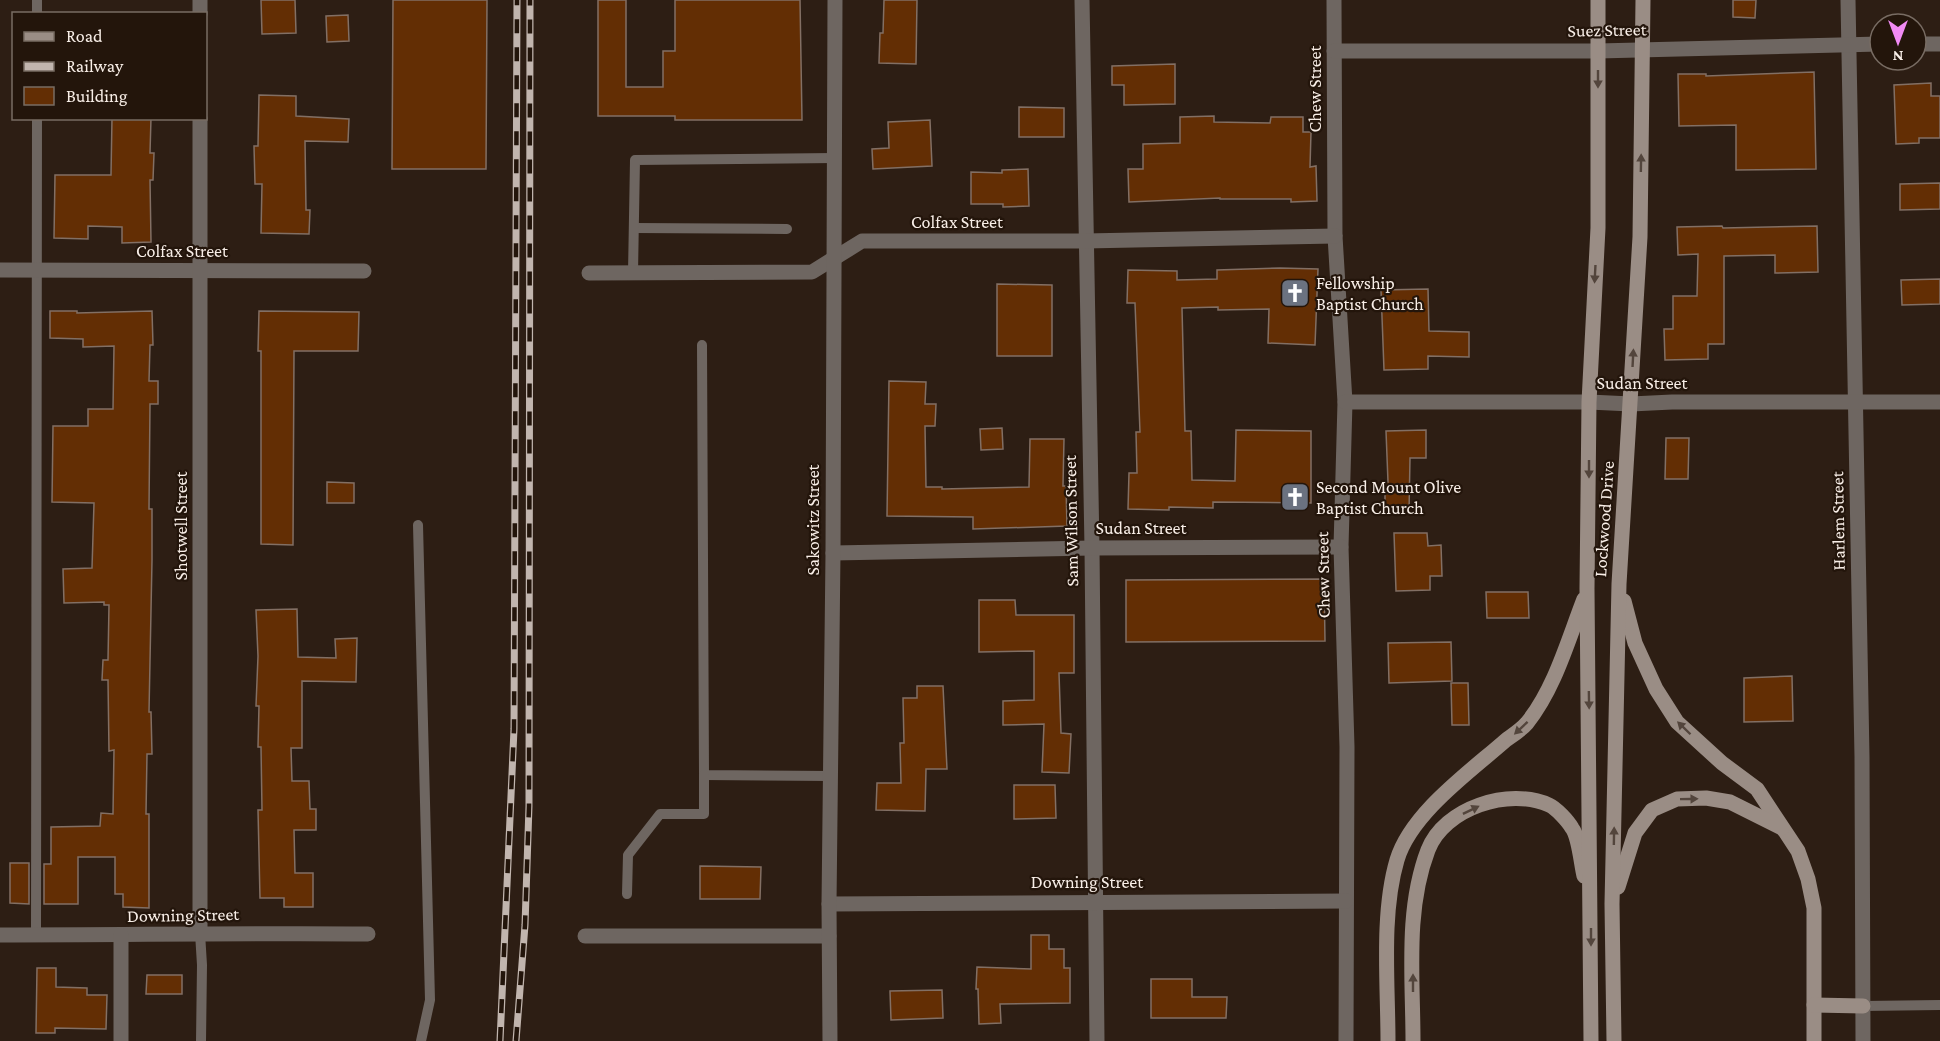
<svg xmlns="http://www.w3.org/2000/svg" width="1940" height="1041" font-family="'Crimson Pro',serif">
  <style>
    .building { fill: #632e04; stroke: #826f64; stroke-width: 1.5 }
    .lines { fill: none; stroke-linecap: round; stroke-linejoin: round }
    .service { stroke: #6e6661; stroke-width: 10 }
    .minor { stroke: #6e6661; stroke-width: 15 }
    .secondary { stroke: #9a8d85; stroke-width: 15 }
    .rail-casing { stroke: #c1b5ae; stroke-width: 7 }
    .rail { stroke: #23150b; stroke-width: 4.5; stroke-dasharray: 14; stroke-linecap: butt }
    .oneway { fill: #53453c }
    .labels { text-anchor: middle; stroke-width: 4.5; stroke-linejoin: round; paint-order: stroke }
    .street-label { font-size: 18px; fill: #f8eee7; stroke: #23150b }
    .poi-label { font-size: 18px; fill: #f8eee7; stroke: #23150b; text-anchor: start }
  </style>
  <rect width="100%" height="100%" fill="#2d1e14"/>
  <g class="building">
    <path d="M 261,0 L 295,0 L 296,33 L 262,34 Z"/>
    <path d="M 393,0 L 487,0 L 486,169 L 392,169 Z"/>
    <path d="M 598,0 L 626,0 L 626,87 L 663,87 L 663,51 L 675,51 L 675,0 L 800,0 L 802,120 L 675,120 L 675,116 L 598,116 Z"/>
    <path d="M 884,0 L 917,0 L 916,64 L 879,63 L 880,33 L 883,33 Z"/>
    <path d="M 1733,0 L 1756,0 L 1755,18 L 1733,17 Z"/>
    <path d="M 348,15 L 349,41 L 327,42 L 326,16 Z"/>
    <path d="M 1175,64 L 1175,104 L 1124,105 L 1124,85 L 1112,85 L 1112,66 Z"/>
    <path d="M 1814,72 L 1816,169 L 1736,170 L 1736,125 L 1679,126 L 1678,74 L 1706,74 L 1706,76 Z"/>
    <path d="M 1931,83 L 1931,96 L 1940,96 L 1940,138 L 1919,138 L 1919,143 L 1896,144 L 1894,85 Z"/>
    <path d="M 259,95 L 296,96 L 296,116 L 349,119 L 348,142 L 305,141 L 306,210 L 310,210 L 309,234 L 261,233 L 262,184 L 255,184 L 254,146 L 258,146 Z"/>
    <path d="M 1019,107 L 1064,108 L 1064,137 L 1019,137 Z"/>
    <path d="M 1214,116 L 1214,122 L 1270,123 L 1271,117 L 1303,117 L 1303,132 L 1311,132 L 1310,167 L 1316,166 L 1317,201 L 1291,202 L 1291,199 L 1220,199 L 1220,198 L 1129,202 L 1128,169 L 1143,169 L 1143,144 L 1180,143 L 1180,117 Z"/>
    <path d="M 112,118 L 151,118 L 150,153 L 154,153 L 153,180 L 150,180 L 151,242 L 122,243 L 122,227 L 88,226 L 88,239 L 54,238 L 55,175 L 111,175 Z"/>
    <path d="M 930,120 L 932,166 L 873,169 L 872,149 L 889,148 L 888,122 Z"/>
    <path d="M 1028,169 L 1029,206 L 1003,207 L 1003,204 L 971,204 L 971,172 L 1002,173 L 1002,170 Z"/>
    <path d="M 1940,183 L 1940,209 L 1900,210 L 1900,184 Z"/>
    <path d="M 1722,226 L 1723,228 L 1817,226 L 1818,272 L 1775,273 L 1775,255 L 1724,256 L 1724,344 L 1708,344 L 1708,359 L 1665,360 L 1664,329 L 1673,329 L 1673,296 L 1697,296 L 1698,254 L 1678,255 L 1677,227 Z"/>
    <path d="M 1280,268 L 1318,269 L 1315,345 L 1268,343 L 1269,309 L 1218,310 L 1218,307 L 1182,308 L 1185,431 L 1191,431 L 1192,480 L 1235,481 L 1236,430 L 1311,431 L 1311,503 L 1213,502 L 1213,508 L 1169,507 L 1169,510 L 1128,509 L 1129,473 L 1137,473 L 1136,432 L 1140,432 L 1135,303 L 1127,303 L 1128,270 L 1177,271 L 1177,280 L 1217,279 L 1217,270 Z"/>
    <path d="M 1940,279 L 1940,304 L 1902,305 L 1901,280 Z"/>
    <path d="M 997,284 L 1052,285 L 1052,356 L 997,356 Z"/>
    <path d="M 1428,289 L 1429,331 L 1469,332 L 1469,357 L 1428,356 L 1428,369 L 1384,370 L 1381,290 Z"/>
    <path d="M 50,311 L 77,311 L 77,313 L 152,311 L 153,345 L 150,345 L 149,381 L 158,381 L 158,404 L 150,404 L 149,509 L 152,509 L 152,560 L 149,712 L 151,712 L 152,754 L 147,754 L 146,814 L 149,814 L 149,908 L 123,907 L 123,894 L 115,894 L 115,857 L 78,857 L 78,904 L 44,904 L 44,864 L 51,864 L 51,827 L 100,826 L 101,813 L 113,814 L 114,750 L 109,751 L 108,680 L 102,680 L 103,660 L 108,660 L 109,605 L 104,605 L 104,602 L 64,603 L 63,569 L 92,568 L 94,503 L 52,502 L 53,426 L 88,426 L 88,409 L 113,409 L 114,346 L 83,347 L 83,339 L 50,338 Z"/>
    <path d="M 259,311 L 359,312 L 358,351 L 294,351 L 293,545 L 261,544 L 261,351 L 258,351 Z"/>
    <path d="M 889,381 L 926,382 L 925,404 L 936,404 L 935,426 L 925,426 L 926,487 L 942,487 L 942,489 L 1029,487 L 1030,439 L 1064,439 L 1063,486 L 1066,486 L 1067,526 L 973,529 L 973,517 L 887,516 Z"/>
    <path d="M 1002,428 L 1003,449 L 981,450 L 980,429 Z"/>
    <path d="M 1426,430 L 1426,458 L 1410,458 L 1409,513 L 1385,513 L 1385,482 L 1388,482 L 1386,431 Z"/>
    <path d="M 1666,438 L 1689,438 L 1688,479 L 1665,479 Z"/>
    <path d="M 327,482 L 354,483 L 354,503 L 327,503 Z"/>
    <path d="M 1394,533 L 1427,533 L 1428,546 L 1441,545 L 1442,576 L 1430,576 L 1430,590 L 1396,591 Z"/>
    <path d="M 1324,579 L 1325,641 L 1126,642 L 1126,580 Z"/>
    <path d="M 1486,592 L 1528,592 L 1529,618 L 1487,618 Z"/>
    <path d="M 979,600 L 1015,600 L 1016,615 L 1074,615 L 1074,673 L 1059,673 L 1061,733 L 1071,734 L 1069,773 L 1042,772 L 1044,724 L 1003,725 L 1003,701 L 1034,700 L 1034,651 L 979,652 Z"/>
    <path d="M 297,609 L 298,657 L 336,658 L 335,639 L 357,638 L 356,682 L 302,681 L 302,748 L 291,748 L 292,781 L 309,781 L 310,809 L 316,809 L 316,830 L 294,830 L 295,873 L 313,873 L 313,907 L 284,907 L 284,898 L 260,898 L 258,810 L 262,810 L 261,747 L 258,747 L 259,706 L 256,706 L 258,656 L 256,610 Z"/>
    <path d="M 1451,642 L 1452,681 L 1389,683 L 1388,643 Z"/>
    <path d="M 1792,676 L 1793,721 L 1744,722 L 1744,678 Z"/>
    <path d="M 1451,683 L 1468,683 L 1469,725 L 1452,725 Z"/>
    <path d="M 917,686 L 943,686 L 947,769 L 926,769 L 925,811 L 876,810 L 877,783 L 901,783 L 900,743 L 904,743 L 903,698 L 917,698 Z"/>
    <path d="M 1014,785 L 1055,785 L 1056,818 L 1014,819 Z"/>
    <path d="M 10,863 L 29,863 L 29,904 L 10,903 Z"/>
    <path d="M 700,866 L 761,867 L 760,899 L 700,899 Z"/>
    <path d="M 1031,935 L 1049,935 L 1049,949 L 1064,949 L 1064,968 L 1070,968 L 1070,1003 L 1000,1004 L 1001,1023 L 979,1024 L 978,989 L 976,989 L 977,967 L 1031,969 Z"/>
    <path d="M 37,968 L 56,968 L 56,987 L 87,988 L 87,995 L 107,995 L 106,1029 L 55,1028 L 55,1033 L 36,1033 Z"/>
    <path d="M 147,975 L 182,975 L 182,994 L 146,994 Z"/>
    <path d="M 1151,979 L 1192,979 L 1192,997 L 1227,997 L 1226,1018 L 1151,1018 Z"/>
    <path d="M 942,990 L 943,1018 L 891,1020 L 890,991 Z"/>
  </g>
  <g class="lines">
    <g class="service">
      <path d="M 37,14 L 37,0"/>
      <path d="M 634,228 L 787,229"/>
      <path d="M 633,273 L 635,160 L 835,158"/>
      <path d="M 702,345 L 704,775 L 830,776"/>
      <path d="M 418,525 L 430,1000 L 421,1041"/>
      <path d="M 627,894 L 628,855 L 660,814 L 704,814 L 704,775"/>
      <path d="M 200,933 L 202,965 L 201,1041"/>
      <path d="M 36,935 L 37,118"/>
      <path d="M 1863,1006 L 1940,1005"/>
    </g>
    <g class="minor">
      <path d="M 200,0 L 200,14"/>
      <path d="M 1082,0 L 1092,548 L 1097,1041"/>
      <path d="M 1334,0 L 1335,236 L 1345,402 L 1341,547 L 1347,747 L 1346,1041"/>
      <path d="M 1848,0 L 1862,757 L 1863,1041"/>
      <path d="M 1916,44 L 1940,44"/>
      <path d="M 1334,51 L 1598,51 L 1880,44"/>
      <path d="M 0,270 L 364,271"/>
      <path d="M 589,273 L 812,272 L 862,241 L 1085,241 L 1335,236"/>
      <path d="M 1345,402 L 1589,402 L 1631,404 L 1672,402 L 1940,402"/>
      <path d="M 833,553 L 1092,548 L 1341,547"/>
      <path d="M 829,904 L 1346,901"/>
      <path d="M 200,933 L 200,118"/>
      <path d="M 0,935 C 123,935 245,933 368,934"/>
      <path d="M 585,936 L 829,936"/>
      <path d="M 121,1041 L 121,935"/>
      <path d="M 830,1041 L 829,904 L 833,553 L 835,0"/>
    </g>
    <g class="secondary">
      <path d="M 1624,601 L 1635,643 L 1656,689 L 1677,722 L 1722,763 L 1757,789 L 1798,851 L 1808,879 L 1814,908 L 1814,1041"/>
      <path d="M 1618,887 L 1635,833 L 1652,810 L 1677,799 L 1706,798 L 1730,802 L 1782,828"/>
      <path d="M 1814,1005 L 1863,1006"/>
      <path d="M 1388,1041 C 1388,984 1381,914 1397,860 C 1411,813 1471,771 1506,740 C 1513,735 1521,730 1527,723 C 1555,688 1568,640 1584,599"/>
      <path d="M 1413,1041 C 1413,978 1405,910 1428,850 C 1444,808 1509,787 1549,805 C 1556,808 1568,821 1572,828 C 1579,837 1581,864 1584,876"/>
      <path d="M 1591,1041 L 1587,589 L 1589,402 L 1598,228 L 1598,0"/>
      <path d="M 1614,1041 L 1612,904 L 1619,584 L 1640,237 L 1643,0"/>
    </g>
    <g class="rail-casing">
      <g id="rail">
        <path d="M 500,1041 L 514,729 L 517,0"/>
        <path d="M 516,1041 L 525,925 L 529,806 L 530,0"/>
      </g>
    </g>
    <use href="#rail" class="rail"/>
  </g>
  <defs><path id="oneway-solid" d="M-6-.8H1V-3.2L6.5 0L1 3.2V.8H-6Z" transform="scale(1.5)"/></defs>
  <g class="oneway">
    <use href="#oneway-solid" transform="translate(1598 79) rotate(90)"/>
    <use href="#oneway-solid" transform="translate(1641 163) rotate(-89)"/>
    <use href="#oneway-solid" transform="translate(1595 274) rotate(93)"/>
    <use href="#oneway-solid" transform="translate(1633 358) rotate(-87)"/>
    <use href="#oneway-solid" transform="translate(1589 469) rotate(90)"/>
    <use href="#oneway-solid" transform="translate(1589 700) rotate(89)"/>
    <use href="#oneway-solid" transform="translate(1521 728) rotate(137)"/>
    <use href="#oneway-solid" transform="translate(1684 728) rotate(-136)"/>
    <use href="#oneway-solid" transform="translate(1689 799) rotate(-1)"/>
    <use href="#oneway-solid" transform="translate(1471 810) rotate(-26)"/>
    <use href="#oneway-solid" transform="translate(1614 836) rotate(-89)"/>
    <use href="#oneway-solid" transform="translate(1591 937) rotate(90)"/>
    <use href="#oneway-solid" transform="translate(1413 983) rotate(-90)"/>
  </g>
  <defs>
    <g id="church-square" transform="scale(1.5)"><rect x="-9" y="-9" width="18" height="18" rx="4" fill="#6b7280" stroke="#23150b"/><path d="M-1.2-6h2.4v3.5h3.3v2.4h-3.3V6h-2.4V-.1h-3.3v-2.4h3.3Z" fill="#fff"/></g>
  </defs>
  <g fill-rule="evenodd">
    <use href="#church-square" x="1295" y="293"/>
    <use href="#church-square" x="1295" y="497"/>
  </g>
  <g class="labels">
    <g class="street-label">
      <text transform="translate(1607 30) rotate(-1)" y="6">Suez Street</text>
      <text transform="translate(1315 89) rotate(-90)" y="6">Chew Street</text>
      <text x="957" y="228">Colfax Street</text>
      <text x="182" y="257">Colfax Street</text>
      <text x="1642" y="389">Sudan Street</text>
      <text transform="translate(1604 519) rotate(-86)" y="6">Lockwood Drive</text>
      <text transform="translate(813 520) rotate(-90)" y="6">Sakowitz Street</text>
      <text transform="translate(1071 521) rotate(-91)" y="6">Sam Wilson Street</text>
      <text transform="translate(1838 521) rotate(-91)" y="6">Harlem Street</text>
      <text transform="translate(181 526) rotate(-90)" y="6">Shotwell Street</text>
      <text x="1141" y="534">Sudan Street</text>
      <text transform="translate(1323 575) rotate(-91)" y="6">Chew Street</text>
      <text x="1087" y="888">Downing Street</text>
      <text transform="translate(183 915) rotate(-1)" y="6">Downing Street</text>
    </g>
    <g class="poi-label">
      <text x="1316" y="289">Fellowship<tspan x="1316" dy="21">Baptist Church</tspan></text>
      <text x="1316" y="493">Second Mount Olive<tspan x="1316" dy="21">Baptist Church</tspan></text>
    </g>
  </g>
  <rect x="12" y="12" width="195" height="108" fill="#23150b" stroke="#786c63" stroke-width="1.5"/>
  <rect x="24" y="32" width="30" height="9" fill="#9a8d85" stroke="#786c63" stroke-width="1.5"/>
  <text x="66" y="42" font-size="18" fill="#f8eee7">Road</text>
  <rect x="24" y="62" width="30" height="9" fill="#c1b5ae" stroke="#786c63" stroke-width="1.5"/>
  <text x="66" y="72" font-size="18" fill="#f8eee7">Railway</text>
  <rect x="24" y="87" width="30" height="18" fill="#632e04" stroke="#786c63" stroke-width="1.5"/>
  <text x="66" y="102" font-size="18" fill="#f8eee7">Building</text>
  <g transform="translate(1898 42) rotate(180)"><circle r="28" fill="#23150b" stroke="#786c63" stroke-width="1.5"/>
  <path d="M0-4.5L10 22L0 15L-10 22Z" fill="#f18af4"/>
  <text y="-9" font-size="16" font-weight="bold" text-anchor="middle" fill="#f8eee7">N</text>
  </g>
</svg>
